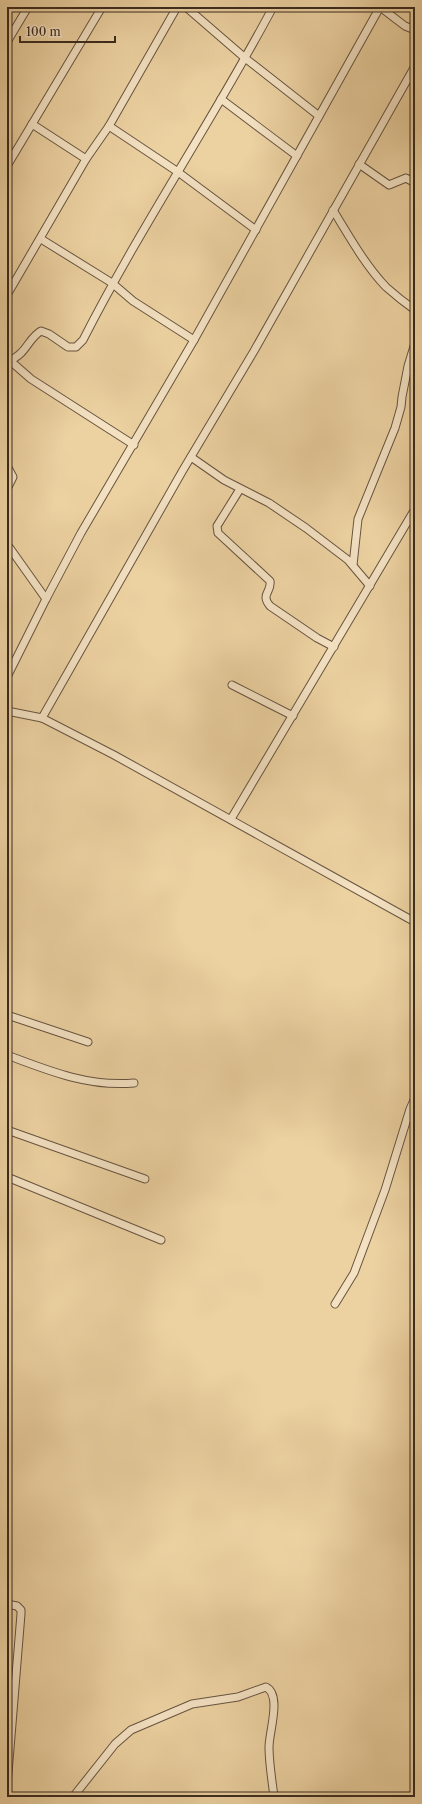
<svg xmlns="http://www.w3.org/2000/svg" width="422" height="1804" font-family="'Libre Caslon Text',serif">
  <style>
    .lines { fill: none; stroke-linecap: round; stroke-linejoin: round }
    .minor-casing { stroke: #675440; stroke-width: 9 }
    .minor { stroke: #f3e1c2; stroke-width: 7 }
  </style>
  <rect width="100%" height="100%" fill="#ecd1a1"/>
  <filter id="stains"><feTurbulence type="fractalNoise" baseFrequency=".005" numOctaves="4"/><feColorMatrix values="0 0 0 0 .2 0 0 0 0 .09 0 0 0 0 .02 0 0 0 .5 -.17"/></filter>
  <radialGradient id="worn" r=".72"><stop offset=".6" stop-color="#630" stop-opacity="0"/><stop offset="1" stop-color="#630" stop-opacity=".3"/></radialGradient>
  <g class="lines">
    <g class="minor-casing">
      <g id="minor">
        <path d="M 186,7 L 245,58 L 319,116"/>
        <path d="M 380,7 L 405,26 L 415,30"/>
        <path d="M 7,42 L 28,7"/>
        <path d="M 221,99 L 297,156"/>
        <path d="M 32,124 L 86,159"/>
        <path d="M 109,126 L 178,172 L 256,230"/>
        <path d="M 359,164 L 389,185 L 406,178 L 415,183"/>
        <path d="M 7,166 L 102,7"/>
        <path d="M 333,210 C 349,236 365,265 386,287 C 395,295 405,303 415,310"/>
        <path d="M 41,239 L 112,283 L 133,301 L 194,340"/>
        <path d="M 7,295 L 86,159 L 109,126 L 177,7"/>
        <path d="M 7,358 L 31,379 L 134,445"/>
        <path d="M 7,366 C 11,359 16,358 21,353 C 28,346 32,336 41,331 L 49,334 L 68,347 L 76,347 L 83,340 C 141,226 213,120 273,7"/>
        <path d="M 191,457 L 224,480 L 269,503 L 306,528 L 348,560 L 370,586"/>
        <path d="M 7,466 L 13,477 L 7,489"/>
        <path d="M 240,489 L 217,526 L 218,533 L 270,581 C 272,592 260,594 270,606 L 317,638 L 334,647"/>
        <path d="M 7,544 L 46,599"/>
        <path d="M 353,565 L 358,519 L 395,428 L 401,407 L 402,397 L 408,366 L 415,343"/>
        <path d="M 7,677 L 46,599 L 81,533 L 194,340 L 380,7"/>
        <path d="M 232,685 L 293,716"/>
        <path d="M 7,711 L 42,718 L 183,470 L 254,351 L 415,66"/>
        <path d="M 42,718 L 114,755 L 415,922"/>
        <path d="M 231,819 L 415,509"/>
        <path d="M 7,1015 L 88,1042"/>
        <path d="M 7,1055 C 49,1071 89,1087 134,1083"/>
        <path d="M 7,1130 L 145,1179"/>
        <path d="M 7,1177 L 161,1240"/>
        <path d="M 335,1304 L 354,1273 L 385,1190 L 410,1109 L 415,1098"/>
        <path d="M 7,1604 L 17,1606 L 21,1610 L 21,1614 L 7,1785"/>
        <path d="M 73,1797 L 115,1744 L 131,1730 L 192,1704 L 238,1697 L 266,1687 C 282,1695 269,1732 269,1747 C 269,1763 272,1780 274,1797"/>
      </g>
    </g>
    <use href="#minor" class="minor"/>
  </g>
  <rect width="422" height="1804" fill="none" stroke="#ecd1a1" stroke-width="24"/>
  <rect x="8" y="8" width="406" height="1788" fill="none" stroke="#3b2b1f" stroke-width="2"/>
  <rect x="12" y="12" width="398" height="1780" fill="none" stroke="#3b2b1f"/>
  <path d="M20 36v6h95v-6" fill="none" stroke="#3b2b1f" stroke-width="2"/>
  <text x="26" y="36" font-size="12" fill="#3b2b1f" stroke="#f3e1c2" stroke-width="3" paint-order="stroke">100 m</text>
  <rect width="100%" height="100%" filter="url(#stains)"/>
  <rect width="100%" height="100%" fill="url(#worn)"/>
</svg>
